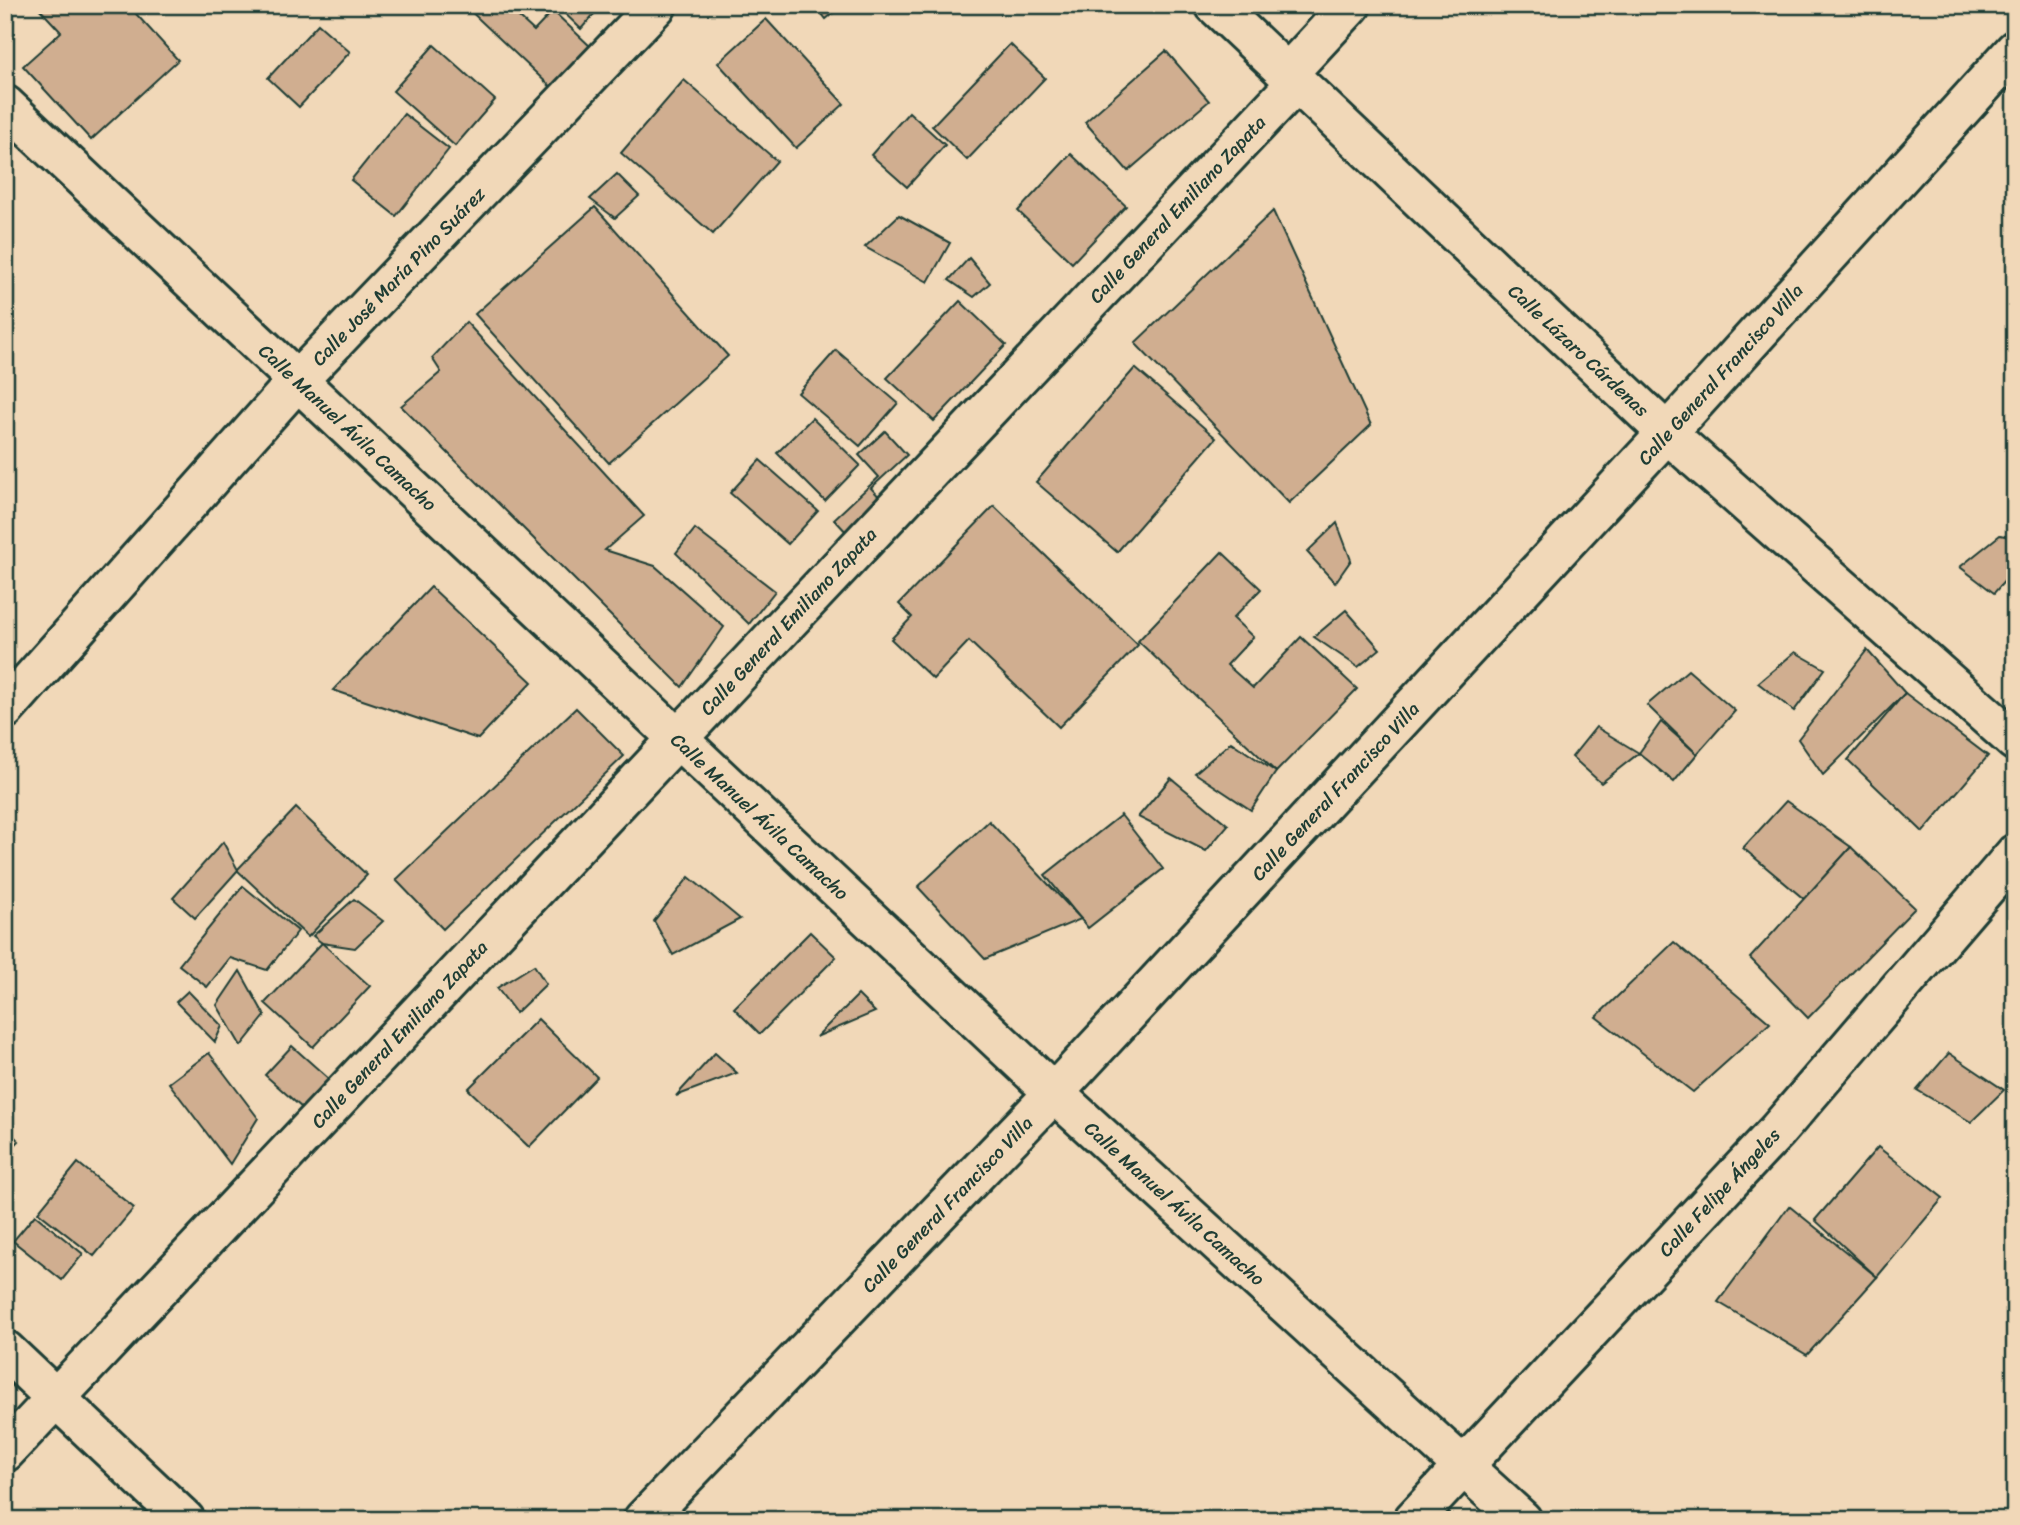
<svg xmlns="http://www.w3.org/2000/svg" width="2020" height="1525" font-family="Sriracha,sans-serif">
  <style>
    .building { fill: #d0ae90; stroke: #1f3d34; stroke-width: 2 }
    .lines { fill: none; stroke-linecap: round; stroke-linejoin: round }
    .minor-casing { stroke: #1f3d34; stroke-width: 44 }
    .minor { stroke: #f1d8b8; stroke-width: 38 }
    .labels { text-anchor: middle; stroke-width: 5; stroke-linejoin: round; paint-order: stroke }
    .street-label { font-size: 19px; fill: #1f3d34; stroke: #f1d8b8 }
  </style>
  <rect width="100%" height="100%" fill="#f1d8b8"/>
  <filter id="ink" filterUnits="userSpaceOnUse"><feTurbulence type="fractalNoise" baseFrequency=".0143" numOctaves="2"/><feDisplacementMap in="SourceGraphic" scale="14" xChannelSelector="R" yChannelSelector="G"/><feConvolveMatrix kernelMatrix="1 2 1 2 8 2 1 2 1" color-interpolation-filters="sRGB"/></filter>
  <g filter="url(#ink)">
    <g class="building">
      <path d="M 36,5 L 128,5 L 178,60 L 91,140 L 23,66 L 61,32 Z"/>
      <path d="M 464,5 L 510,5 L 508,7 L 534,31 L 553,11 L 592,48 L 553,89 Z"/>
      <path d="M 556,5 L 602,5 L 581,29 Z"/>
      <path d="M 815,5 L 843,5 L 826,19 Z"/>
      <path d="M 766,19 L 844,104 L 796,148 L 718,63 Z"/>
      <path d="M 318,24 L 350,52 L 299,107 L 268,78 Z"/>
      <path d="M 1010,44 L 1045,78 L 967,160 L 932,126 Z"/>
      <path d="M 434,45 L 495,100 L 455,146 L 393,91 Z"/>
      <path d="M 1166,51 L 1209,101 L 1128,171 L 1085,122 Z"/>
      <path d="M 684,80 L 777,161 L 713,234 L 621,153 Z"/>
      <path d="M 909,112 L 945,145 L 907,187 L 871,155 Z"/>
      <path d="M 404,114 L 449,149 L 396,216 L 351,180 Z"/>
      <path d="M 1071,154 L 1126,206 L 1072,263 L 1018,211 Z"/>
      <path d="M 617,174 L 639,196 L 615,218 L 590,199 Z"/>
      <path d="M 595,207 L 728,356 L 609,463 L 475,314 Z"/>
      <path d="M 1273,211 L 1371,425 L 1289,503 L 1135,343 Z"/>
      <path d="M 899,215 L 950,243 L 928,282 L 865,247 Z"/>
      <path d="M 969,258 L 990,283 L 974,297 L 949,280 Z"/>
      <path d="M 960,301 L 1006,345 L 934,421 L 887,378 Z"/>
      <path d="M 466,322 L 644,516 L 605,550 L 655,566 L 724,627 L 682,687 L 401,406 L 441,372 L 432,358 Z"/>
      <path d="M 836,350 L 898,403 L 860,446 L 798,393 Z"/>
      <path d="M 1135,368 L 1216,438 L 1117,552 L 1036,482 Z"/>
      <path d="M 812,418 L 860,465 L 825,501 L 777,453 Z"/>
      <path d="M 885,431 L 907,455 L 871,488 L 885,503 L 849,535 L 834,519 L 879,477 L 859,455 Z"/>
      <path d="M 760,460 L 818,511 L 788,544 L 730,493 Z"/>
      <path d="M 994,506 L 1138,645 L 1059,727 L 969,641 L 933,679 L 891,639 L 912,617 L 899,604 Z"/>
      <path d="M 1337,523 L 1351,560 L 1335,583 L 1307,552 Z"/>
      <path d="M 695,529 L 775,591 L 749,624 L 676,553 Z"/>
      <path d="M 2000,535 L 2015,538 L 2015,569 L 1994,593 L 1960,567 Z"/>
      <path d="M 1222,552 L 1261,589 L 1233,618 L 1253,637 L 1227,665 L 1253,688 L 1301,637 L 1357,689 L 1276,772 L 1138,641 Z"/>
      <path d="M 431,587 L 532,682 L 478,739 L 333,690 Z"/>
      <path d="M 1346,610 L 1380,649 L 1358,667 L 1314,637 Z"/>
      <path d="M 1867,650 L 1905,693 L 1823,775 L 1798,739 Z"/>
      <path d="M 1795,652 L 1825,669 L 1794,711 L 1758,683 Z"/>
      <path d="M 1688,670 L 1735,711 L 1697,754 L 1647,705 Z"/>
      <path d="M 1905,693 L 1988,756 L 1923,832 L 1848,760 Z"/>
      <path d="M 576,708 L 624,756 L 443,929 L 396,880 Z"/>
      <path d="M 1661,722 L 1697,754 L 1674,782 L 1639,753 Z"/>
      <path d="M 1596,727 L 1639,753 L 1601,783 L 1572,757 Z"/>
      <path d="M 1231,742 L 1276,772 L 1251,810 L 1195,773 Z"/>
      <path d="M 1171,778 L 1228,825 L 1206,851 L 1138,817 Z"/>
      <path d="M 1786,801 L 1851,847 L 1804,899 L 1743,848 Z"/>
      <path d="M 296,808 L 367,875 L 308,937 L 237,870 Z"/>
      <path d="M 1121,815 L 1163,869 L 1088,928 L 1045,875 Z"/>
      <path d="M 989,821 L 1081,919 L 985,959 L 918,887 Z"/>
      <path d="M 223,842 L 238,870 L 195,918 L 173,898 Z"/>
      <path d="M 1851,847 L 1915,908 L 1808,1018 L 1750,958 Z"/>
      <path d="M 689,877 L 740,919 L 673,955 L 654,921 Z"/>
      <path d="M 243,886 L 298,931 L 267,970 L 230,958 L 207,987 L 179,965 Z"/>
      <path d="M 354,899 L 383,921 L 355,948 L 322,943 L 313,936 Z"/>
      <path d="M 810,932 L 836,957 L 760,1034 L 734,1008 Z"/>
      <path d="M 1674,942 L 1770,1023 L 1693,1092 L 1596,1017 Z"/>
      <path d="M 322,943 L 370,986 L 313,1047 L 265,1003 Z"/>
      <path d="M 534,965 L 546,984 L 516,1013 L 497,988 Z"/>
      <path d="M 240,971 L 265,1016 L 241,1046 L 217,1005 Z"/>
      <path d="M 188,991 L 222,1026 L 215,1042 L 176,1002 Z"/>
      <path d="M 858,995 L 875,1012 L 816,1037 Z"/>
      <path d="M 538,1019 L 597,1077 L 529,1147 L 468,1089 Z"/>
      <path d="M 292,1046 L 338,1087 L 311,1116 L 265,1075 Z"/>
      <path d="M 209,1053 L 258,1118 L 230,1164 L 169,1083 Z"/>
      <path d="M 715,1053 L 737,1073 L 676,1096 Z"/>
      <path d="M 1949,1053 L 2004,1090 L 1971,1122 L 1917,1090 Z"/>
      <path d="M 5,1128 L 19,1141 L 5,1155 Z"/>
      <path d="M 1878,1147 L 1943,1198 L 1877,1277 L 1815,1220 Z"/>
      <path d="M 78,1163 L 134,1208 L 94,1256 L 38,1212 Z"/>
      <path d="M 1789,1206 L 1877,1277 L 1807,1355 L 1718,1302 Z"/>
      <path d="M 35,1215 L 83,1254 L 62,1280 L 13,1241 Z"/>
    </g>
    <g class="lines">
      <g class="minor-casing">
        <g id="minor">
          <path d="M 1215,5 L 1667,433 L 2015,741"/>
          <path d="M 5,105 L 1054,1093 L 1522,1520"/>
          <path d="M 5,709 L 298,380 L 657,5"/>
          <path d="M 5,1350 L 185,1520"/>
          <path d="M 5,1452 L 1297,82 L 1287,74 L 1351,5"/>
          <path d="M 643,1520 L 1054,1093 L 1667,433 L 2015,50"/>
          <path d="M 1413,1520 L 1778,1130 L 2015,854"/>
        </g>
      </g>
      <use href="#minor" class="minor"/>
    </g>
  </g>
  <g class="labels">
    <g class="street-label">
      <text transform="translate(1177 209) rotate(-47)" y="7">Calle General Emiliano Zapata</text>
      <text transform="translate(398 276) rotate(-46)" y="7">Calle José María Pino Suárez</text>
      <text transform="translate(1579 350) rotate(43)" y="7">Calle Lázaro Cárdenas</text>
      <text transform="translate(1720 374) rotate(-48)" y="7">Calle General Francisco Villa</text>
      <text transform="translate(348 427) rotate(43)" y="7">Calle Manuel Ávila Camacho</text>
      <text transform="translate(788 621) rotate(-47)" y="7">Calle General Emiliano Zapata</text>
      <text transform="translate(1335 791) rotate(-47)" y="7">Calle General Francisco Villa</text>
      <text transform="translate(760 816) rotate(43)" y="7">Calle Manuel Ávila Camacho</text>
      <text transform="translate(399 1034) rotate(-47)" y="7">Calle General Emiliano Zapata</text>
      <text transform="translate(1719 1192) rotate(-47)" y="7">Calle Felipe Ángeles</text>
      <text transform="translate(1175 1203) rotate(42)" y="7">Calle Manuel Ávila Camacho</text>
      <text transform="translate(947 1204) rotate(-46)" y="7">Calle General Francisco Villa</text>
    </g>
  </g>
  <rect width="2020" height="1525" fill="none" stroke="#f1d8b8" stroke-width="28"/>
  <rect x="14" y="14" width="1992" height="1497" fill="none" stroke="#1f3d34" stroke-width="2.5" filter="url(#ink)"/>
</svg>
